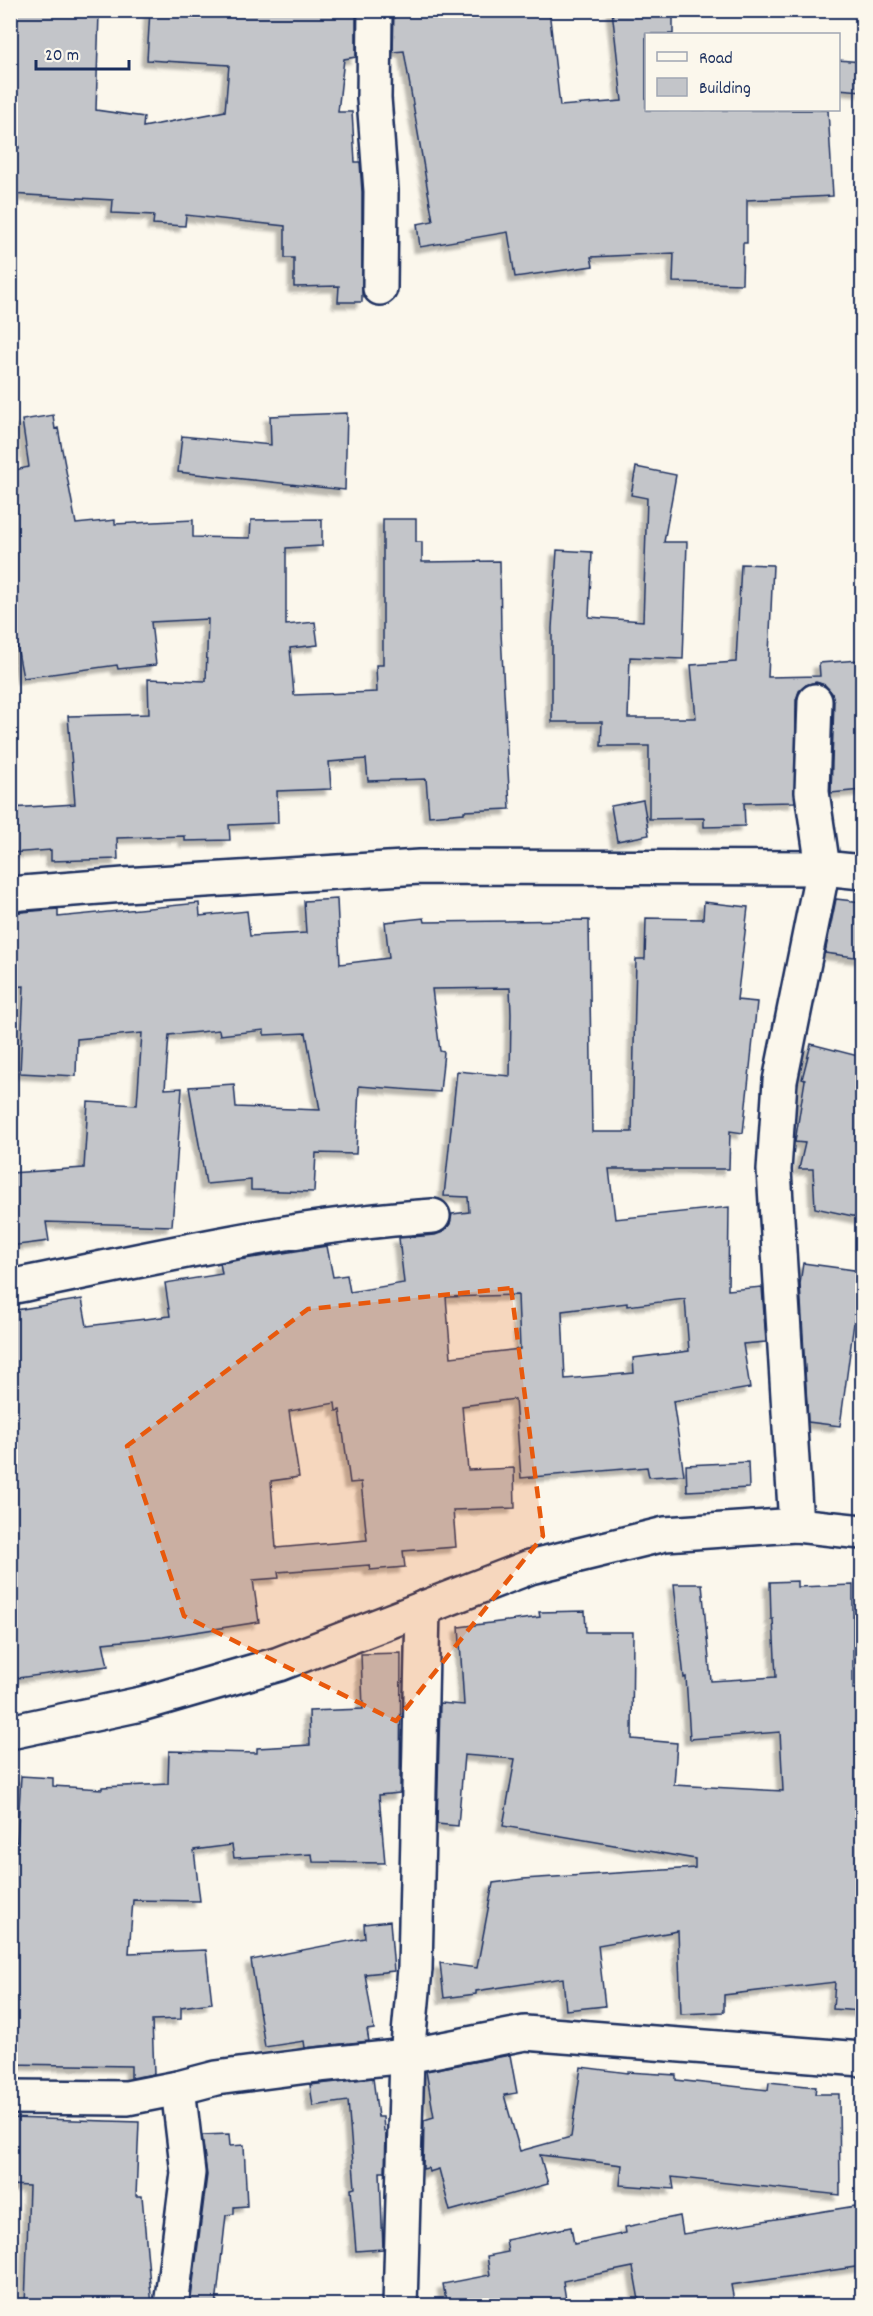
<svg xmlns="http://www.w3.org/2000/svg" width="873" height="2316" font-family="Dekko,sans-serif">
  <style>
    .building { fill: #c3c5c9; stroke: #1b2f5e; stroke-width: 1.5; fill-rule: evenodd; filter: url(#shadow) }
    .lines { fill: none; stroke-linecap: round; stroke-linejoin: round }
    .minor-casing { stroke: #1b2f5e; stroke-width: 38 }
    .major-casing { stroke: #1b2f5e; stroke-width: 38 }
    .minor { stroke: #fbf7ec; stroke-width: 33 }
    .major { stroke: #fbf7ec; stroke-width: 33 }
    .marked { fill: #e8590c; fill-opacity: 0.2; stroke: #e8590c; stroke-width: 4.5; stroke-dasharray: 12 8; stroke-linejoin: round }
  </style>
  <defs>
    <filter id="shadow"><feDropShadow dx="-5.5" dy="5.5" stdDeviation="1.5" flood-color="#0004"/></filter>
  </defs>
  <rect width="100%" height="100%" fill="#fbf7ec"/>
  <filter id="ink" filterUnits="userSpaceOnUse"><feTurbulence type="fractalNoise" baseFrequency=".0167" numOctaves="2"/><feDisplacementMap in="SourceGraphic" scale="12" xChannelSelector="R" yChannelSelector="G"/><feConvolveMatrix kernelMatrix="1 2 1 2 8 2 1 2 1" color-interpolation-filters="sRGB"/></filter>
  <g filter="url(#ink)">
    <g class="building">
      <path d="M 10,10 L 53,14 L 53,11 L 99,13 L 96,110 L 144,117 L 143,127 L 225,111 L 229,65 L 147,60 L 150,10 L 356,10 L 356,57 L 344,59 L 338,112 L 352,112 L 355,162 L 360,162 L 362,192 L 362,302 L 338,302 L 339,286 L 294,287 L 294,258 L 285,258 L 285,226 L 186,215 L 185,226 L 153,224 L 154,215 L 112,213 L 113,200 L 10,194 L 10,148 L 19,148 L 10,101 Z"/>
      <path d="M 394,10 L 549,10 L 560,106 L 622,101 L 612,10 L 673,10 L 673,34 L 646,34 L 646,110 L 828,110 L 833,196 L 747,200 L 747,243 L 743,243 L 742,284 L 673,282 L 674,253 L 591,257 L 593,266 L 515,277 L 508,232 L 420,247 L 417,224 L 433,221 L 404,51 L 393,52 Z"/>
      <path d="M 838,60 L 862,62 L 862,91 L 838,89 Z"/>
      <path d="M 347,413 L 345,490 L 178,472 L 182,436 L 271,445 L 270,416 Z"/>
      <path d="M 53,415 L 55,429 L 58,428 L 76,524 L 115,520 L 115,524 L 193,520 L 193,537 L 250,538 L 251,520 L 322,519 L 322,546 L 286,548 L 286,625 L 315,622 L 318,645 L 290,648 L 294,695 L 377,692 L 376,665 L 383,665 L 383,519 L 416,519 L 416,542 L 422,542 L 422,562 L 500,561 L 501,633 L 510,809 L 464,811 L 464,813 L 429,816 L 426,779 L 368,781 L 366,759 L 329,762 L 331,789 L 277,791 L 278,823 L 229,825 L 230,840 L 185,841 L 185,836 L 117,838 L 118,859 L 51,861 L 51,850 L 10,853 L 10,808 L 75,804 L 68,716 L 149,714 L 148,679 L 206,681 L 208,619 L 151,622 L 156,665 L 118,669 L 117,665 L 23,678 L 10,610 L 10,471 L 29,467 L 22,420 Z"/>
      <path d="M 636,467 L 676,475 L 664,542 L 687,542 L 683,659 L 630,657 L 628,718 L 696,718 L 691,665 L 736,662 L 741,564 L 773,565 L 768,677 L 820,676 L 819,663 L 859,660 L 862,705 L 857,706 L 862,754 L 862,790 L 831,793 L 834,701 L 832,693 L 825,685 L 816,682 L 806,685 L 799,691 L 796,700 L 795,802 L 744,803 L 745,826 L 704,827 L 704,818 L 649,819 L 649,746 L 601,746 L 602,722 L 552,722 L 552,628 L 557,550 L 592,552 L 589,617 L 643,621 L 647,498 L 631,495 Z"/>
      <path d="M 643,800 L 649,835 L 617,841 L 611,806 Z"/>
      <path d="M 337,899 L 340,964 L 389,958 L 385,922 L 424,918 L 425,922 L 589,920 L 592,1132 L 632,1132 L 636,959 L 645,959 L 646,918 L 703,919 L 704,902 L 748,907 L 737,1000 L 757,1002 L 743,1133 L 730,1131 L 729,1169 L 609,1169 L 615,1219 L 729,1207 L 728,1290 L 762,1287 L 766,1342 L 743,1344 L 750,1388 L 673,1401 L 684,1475 L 649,1477 L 647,1467 L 521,1478 L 515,1399 L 462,1406 L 468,1470 L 514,1468 L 515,1508 L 453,1510 L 456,1547 L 403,1551 L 405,1567 L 370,1570 L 369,1565 L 278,1572 L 279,1578 L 253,1580 L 259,1622 L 163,1637 L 103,1643 L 108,1666 L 10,1679 L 10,1311 L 82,1299 L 87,1326 L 170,1316 L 165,1283 L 222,1274 L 220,1263 L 327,1246 L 333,1277 L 347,1275 L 350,1292 L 404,1283 L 399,1238 L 435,1235 L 443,1232 L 450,1224 L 452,1214 L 469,1212 L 468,1197 L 444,1196 L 457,1071 L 510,1076 L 511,1014 L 510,988 L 432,989 L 440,1051 L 444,1052 L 440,1092 L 359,1086 L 356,1154 L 316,1153 L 314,1192 L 251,1190 L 251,1180 L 206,1184 L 189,1087 L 234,1084 L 236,1107 L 320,1110 L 306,1033 L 264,1035 L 264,1030 L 220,1035 L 219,1030 L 169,1035 L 165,1089 L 182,1088 L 172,1226 L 46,1222 L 49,1241 L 10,1246 L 10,1173 L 84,1168 L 88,1102 L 137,1105 L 142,1033 L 77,1039 L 76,1076 L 20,1073 L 24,986 L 10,987 L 10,913 L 58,909 L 58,917 L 199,903 L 200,916 L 247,911 L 250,936 L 306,933 L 304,901 ZM 518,1295 L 520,1349 L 451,1357 L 446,1297 ZM 685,1299 L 689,1351 L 633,1358 L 634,1373 L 565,1379 L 562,1311 L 627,1303 L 627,1306 ZM 335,1403 L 336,1411 L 340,1410 L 350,1483 L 361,1482 L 367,1540 L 276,1548 L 271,1481 L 299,1477 L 289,1411 Z"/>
      <path d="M 836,899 L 862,902 L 862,958 L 825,953 Z"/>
      <path d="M 811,1044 L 862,1057 L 862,1218 L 815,1208 L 813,1169 L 799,1169 L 805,1143 L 795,1142 L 805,1080 L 802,1079 Z"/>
      <path d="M 803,1263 L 861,1271 L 840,1426 L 808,1422 L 800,1284 Z"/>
      <path d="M 748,1462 L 749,1488 L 687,1491 L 686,1465 Z"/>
      <path d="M 797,1581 L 797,1587 L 853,1585 L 853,1689 L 862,1689 L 862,2011 L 833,2009 L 835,1982 L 724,1995 L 724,2012 L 681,2014 L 678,1931 L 598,1945 L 605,2006 L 566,2010 L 563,1978 L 476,1991 L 476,1994 L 444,1998 L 440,1963 L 477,1968 L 493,1883 L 523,1879 L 695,1868 L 695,1859 L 503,1826 L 515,1759 L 464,1755 L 458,1826 L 437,1824 L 440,1703 L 464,1705 L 459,1627 L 540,1617 L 539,1612 L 585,1611 L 586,1632 L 633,1632 L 632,1739 L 677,1743 L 674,1785 L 783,1791 L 780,1732 L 690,1739 L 686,1677 L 684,1678 L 674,1584 L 702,1584 L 711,1681 L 776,1677 L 773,1619 L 771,1619 L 770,1582 Z"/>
      <path d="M 401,1653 L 400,1793 L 379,1795 L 385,1863 L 313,1862 L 312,1854 L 234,1858 L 232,1845 L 194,1850 L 200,1901 L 133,1900 L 129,1953 L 206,1950 L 212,2003 L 181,2007 L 181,2019 L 152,2020 L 154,2074 L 131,2078 L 131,2066 L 10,2064 L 10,1842 L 17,1842 L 21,1776 L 53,1778 L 53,1786 L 102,1789 L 102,1787 L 168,1784 L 169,1751 L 257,1753 L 257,1748 L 310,1745 L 309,1711 L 363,1709 L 361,1654 Z"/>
      <path d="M 390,1921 L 394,1971 L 365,1974 L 374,2029 L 367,2030 L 369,2041 L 305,2048 L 304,2041 L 265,2047 L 251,1960 L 365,1938 L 364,1924 Z"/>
      <path d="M 510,2055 L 517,2093 L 504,2095 L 520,2151 L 571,2137 L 581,2067 L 628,2073 L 628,2072 L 676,2075 L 676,2080 L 768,2090 L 769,2082 L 816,2087 L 815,2094 L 839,2094 L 840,2195 L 672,2177 L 674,2189 L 620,2185 L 622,2165 L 540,2155 L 548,2184 L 450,2211 L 439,2169 L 429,2172 L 428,2168 L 423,2169 L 424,2120 L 434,2117 L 426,2071 Z"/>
      <path d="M 373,2078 L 378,2117 L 383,2117 L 384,2131 L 386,2131 L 385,2172 L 380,2172 L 383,2249 L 356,2251 L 351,2189 L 355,2188 L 348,2101 L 313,2106 L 310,2085 Z"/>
      <path d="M 10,2118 L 139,2122 L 136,2196 L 142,2196 L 152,2306 L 25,2306 L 29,2186 L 10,2185 Z"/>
      <path d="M 229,2134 L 230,2146 L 244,2145 L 247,2206 L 234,2207 L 234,2214 L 226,2215 L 216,2306 L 190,2306 L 207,2175 L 202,2135 Z"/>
      <path d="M 862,2205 L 862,2266 L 731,2285 L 735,2306 L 640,2306 L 633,2267 L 563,2281 L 567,2306 L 447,2306 L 443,2284 L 490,2275 L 487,2256 L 508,2252 L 506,2240 L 571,2227 L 574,2244 L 626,2233 L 625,2227 L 680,2216 L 683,2234 Z"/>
    </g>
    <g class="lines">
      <g class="minor-casing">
        <g id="minor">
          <path d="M 375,10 L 374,98 L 381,191 L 380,288"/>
          <path d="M 10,894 L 124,885 L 420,867 L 823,868 L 862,872"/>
          <path d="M 10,1287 C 150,1259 290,1225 433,1216"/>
          <path d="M 796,1525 L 774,1170 L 780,1081 L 823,868 L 812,792 L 815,701"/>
          <path d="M 178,2088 L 216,2078 L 308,2066 L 407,2056 L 525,2033 L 862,2059"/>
          <path d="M 10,2097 L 127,2098 L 178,2088 L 188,2173 L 171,2306"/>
          <path d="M 400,2306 L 407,2056 L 415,1969 L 423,1608"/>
        </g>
      </g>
      <g class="major-casing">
        <path id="major" d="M 10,1732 L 141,1704 L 279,1664 L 530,1567 L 665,1534 L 796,1525 L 862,1532"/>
      </g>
      <use href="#minor" class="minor"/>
      <use href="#major" class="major"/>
    </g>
  </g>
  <path class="marked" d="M 511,1288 L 543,1536 L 396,1721 L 184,1616 L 127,1446 L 308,1309 Z"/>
  <rect width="873" height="2316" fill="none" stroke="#fbf7ec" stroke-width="36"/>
  <rect x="18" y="18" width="837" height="2280" fill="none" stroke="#1b2f5e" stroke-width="2" filter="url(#ink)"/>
  <rect x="645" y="33" width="195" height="78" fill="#fbf7ec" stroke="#a1a7b3" stroke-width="1.5"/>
  <rect x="657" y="52" width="30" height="9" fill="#fbf7ec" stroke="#a1a7b3" stroke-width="1.5"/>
  <text x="699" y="63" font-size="18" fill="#1b2f5e">Road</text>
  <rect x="657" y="78" width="30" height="18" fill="#c3c5c9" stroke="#a1a7b3" stroke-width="1.5"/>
  <text x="699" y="93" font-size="18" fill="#1b2f5e">Building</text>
  <path d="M36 60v9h93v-9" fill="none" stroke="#1b2f5e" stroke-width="3"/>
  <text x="45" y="60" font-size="18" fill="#1b2f5e" stroke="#fbf7ec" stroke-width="4.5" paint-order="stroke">20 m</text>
</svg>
